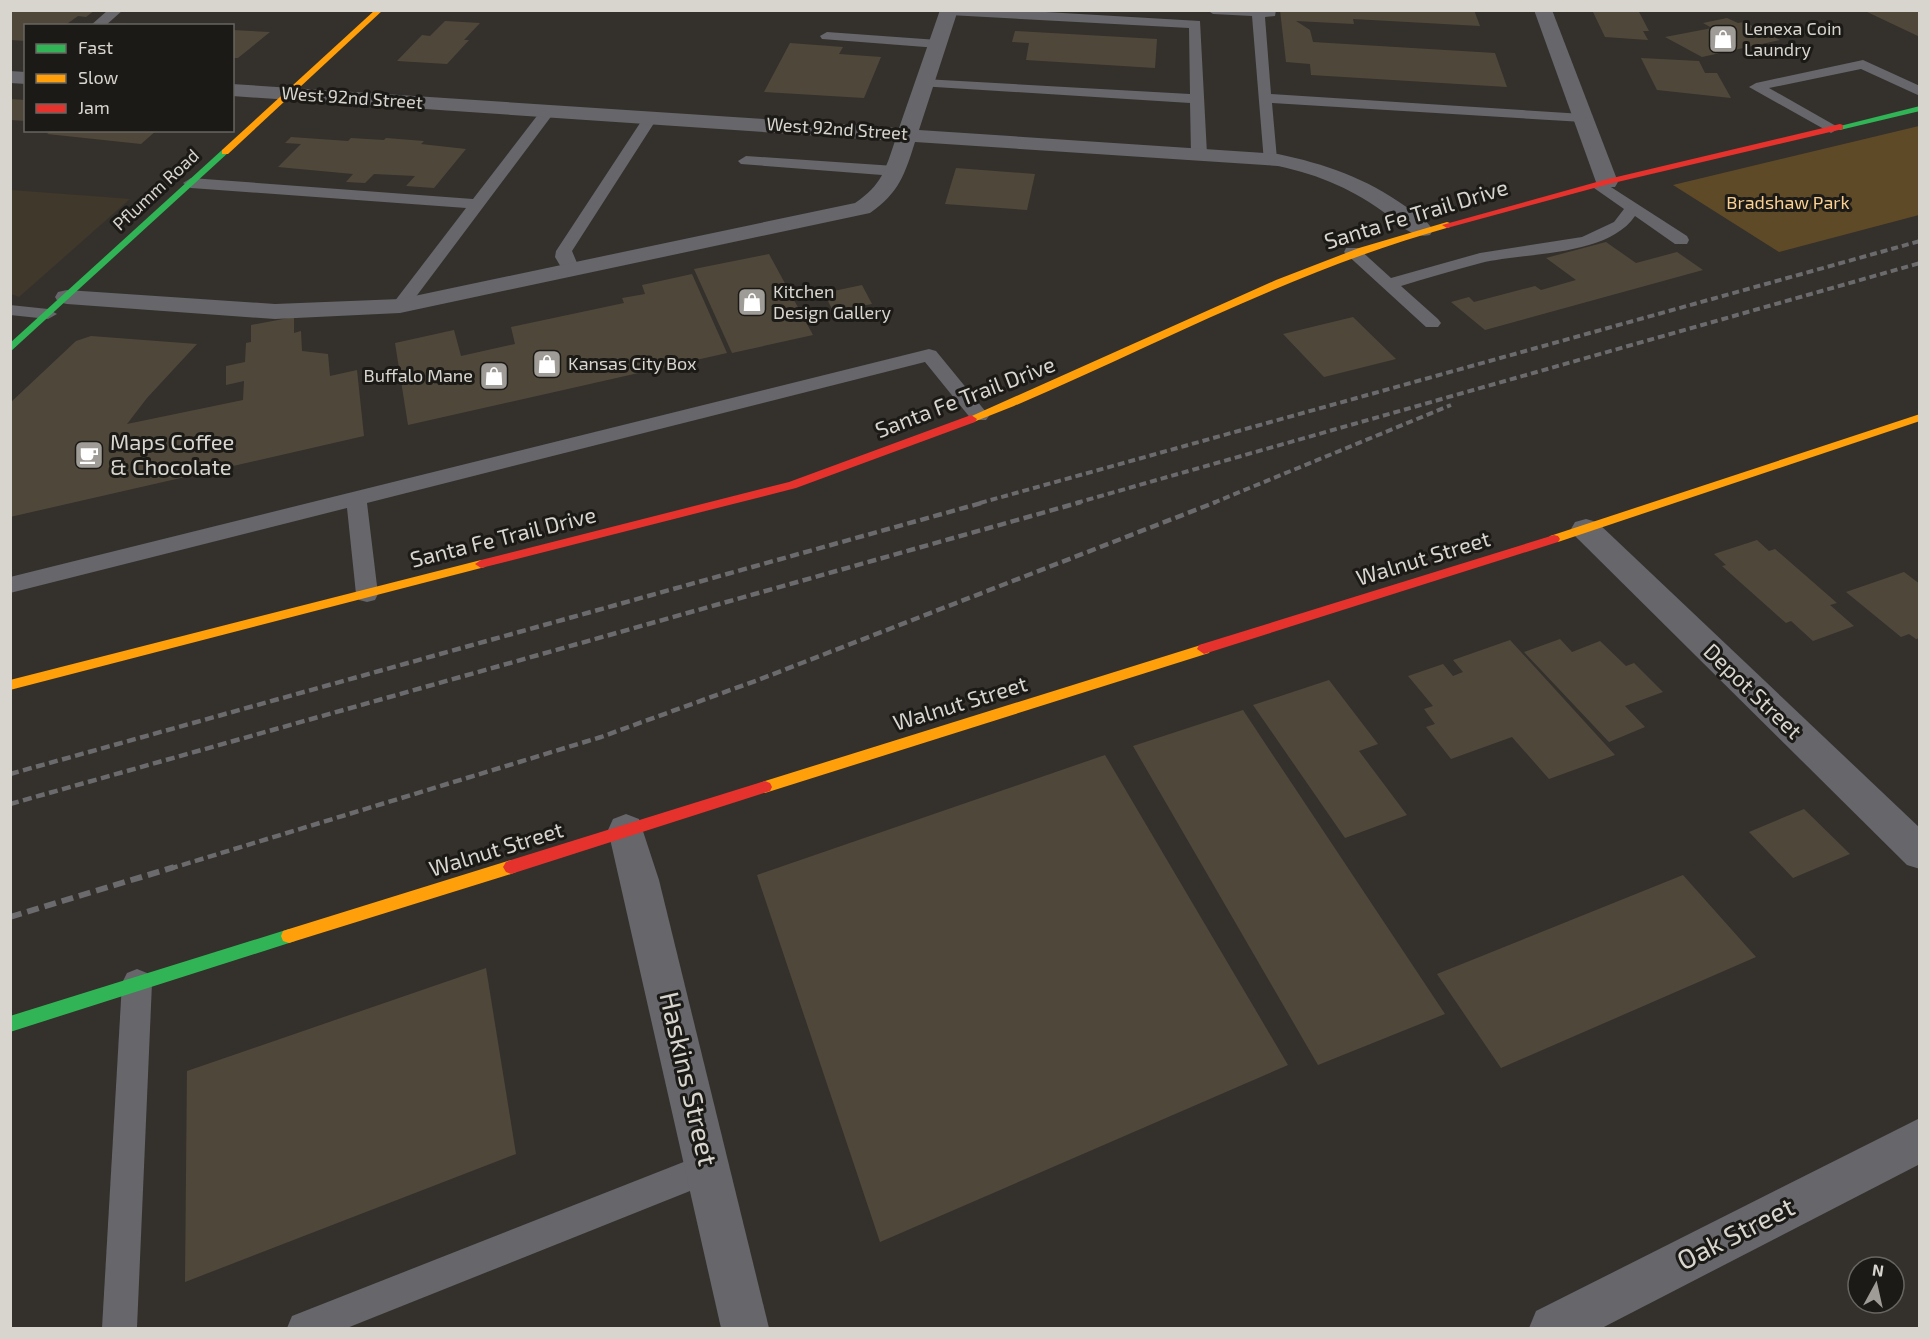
<svg xmlns="http://www.w3.org/2000/svg" width="1930" height="1339" font-family="'Exo 2',sans-serif">
  <style>
    .built { fill: #40382a }
    .green { fill: #5f4a28 }
    .building { fill: #4f483a }
    .lines { fill: none; stroke-linecap: round; stroke-linejoin: round }
    .lane { fill: #66666b; fill-rule: evenodd }
    .street { fill: #66666b; fill-rule: evenodd }
    .fast { fill: #30b455; fill-rule: evenodd }
    .slow { fill: #ff9f0a; fill-rule: evenodd }
    .jam { fill: #e5322d; fill-rule: evenodd }
    .rail-far2 { stroke: #6b6a6c; stroke-width: 4; stroke-dasharray: 7 4; stroke-linecap: butt }
    .rail-far1 { stroke: #6b6a6c; stroke-width: 4.5; stroke-dasharray: 9 4.5; stroke-linecap: butt }
    .rail { stroke: #6b6a6c; stroke-width: 6; stroke-dasharray: 12 6; stroke-linecap: butt }
    .labels { text-anchor: middle; stroke-width: 6; stroke-linejoin: round; paint-order: stroke }
    .far-poi-label { font-size: 18px; fill: #d8d5cf; stroke: #1c1a16; text-anchor: start }
    .far-street-label { font-size: 18px; fill: #d8d5cf; stroke: #1c1a16 }
    .far-park-label { font-size: 18px; fill: #fbd091; stroke: #1c1a16 }
    .street-label { font-size: 22px; fill: #d8d5cf; stroke: #1c1a16 }
    .poi-label { font-size: 22px; fill: #d8d5cf; stroke: #1c1a16; text-anchor: start }
    .near-street-label { font-size: 27px; fill: #d8d5cf; stroke: #1c1a16 }
  </style>
  <rect width="100%" height="100%" fill="#34302c"/>
  <path class="built" d="M 11,190 L 105,197 L 130,199 L 19,297 L 11,294 Z"/>
  <path class="green" d="M 1919,126 L 1919,215 L 1779,252 L 1673,185 Z"/>
  <g class="building">
    <path d="M 10,10 L 95,10 L 86,17 L 78,16 L 64,26 L 26,26 L 26,41 L 10,40 Z"/>
    <path d="M 1280,10 L 1474,10 L 1480,26 L 1353,19 L 1354,24 L 1296,21 L 1310,30 L 1313,42 L 1495,53 L 1507,87 L 1311,75 L 1310,64 L 1286,62 Z"/>
    <path d="M 1592,10 L 1638,10 L 1649,31 L 1643,31 L 1648,40 L 1605,37 Z"/>
    <path d="M 1863,10 L 1920,10 L 1920,37 Z"/>
    <path d="M 1727,18 L 1738,23 L 1744,22 L 1780,40 L 1702,57 L 1665,37 L 1712,28 L 1703,23 Z"/>
    <path d="M 445,21 L 480,23 L 464,40 L 469,40 L 447,64 L 397,61 L 422,35 L 430,36 Z"/>
    <path d="M 232,30 L 270,32 L 238,58 L 232,58 Z"/>
    <path d="M 1015,31 L 1157,39 L 1155,68 L 1026,60 L 1029,43 L 1012,42 Z"/>
    <path d="M 790,43 L 843,47 L 839,54 L 881,57 L 864,98 L 764,92 Z"/>
    <path d="M 1641,58 L 1699,61 L 1705,73 L 1717,73 L 1731,98 L 1657,90 Z"/>
    <path d="M 10,99 L 26,100 L 26,121 L 10,120 Z"/>
    <path d="M 52,130 L 157,130 L 141,144 L 47,134 Z"/>
    <path d="M 291,137 L 348,141 L 351,138 L 384,140 L 386,138 L 424,141 L 421,144 L 466,149 L 434,188 L 406,186 L 415,176 L 374,174 L 365,183 L 346,182 L 353,174 L 278,167 L 301,144 L 285,143 Z"/>
    <path d="M 956,168 L 1035,174 L 1027,210 L 945,204 Z"/>
    <path d="M 1606,242 L 1636,263 L 1677,252 L 1703,270 L 1485,330 L 1451,302 L 1469,297 L 1474,302 L 1535,286 L 1541,290 L 1576,280 L 1546,258 Z"/>
    <path d="M 769,254 L 813,335 L 732,353 L 694,269 Z"/>
    <path d="M 692,274 L 727,353 L 408,425 L 395,343 L 454,330 L 461,356 L 515,344 L 511,327 L 624,303 L 622,298 L 645,294 L 642,285 Z"/>
    <path d="M 862,285 L 872,304 L 833,311 L 824,293 Z"/>
    <path d="M 294,317 L 294,333 L 301,331 L 302,351 L 328,354 L 330,376 L 357,370 L 364,436 L 10,517 L 10,403 L 76,341 L 91,336 L 197,344 L 147,398 L 127,424 L 243,400 L 244,381 L 226,385 L 226,366 L 245,362 L 246,343 L 251,342 L 251,325 Z"/>
    <path d="M 1353,317 L 1396,359 L 1324,377 L 1283,334 Z"/>
    <path d="M 1757,540 L 1769,551 L 1775,549 L 1837,603 L 1830,605 L 1854,626 L 1813,641 L 1791,621 L 1786,623 L 1722,566 L 1726,565 L 1714,554 Z"/>
    <path d="M 1904,572 L 1920,584 L 1920,638 L 1916,639 L 1909,634 L 1901,637 L 1846,592 Z"/>
    <path d="M 1560,639 L 1572,652 L 1600,641 L 1626,666 L 1634,663 L 1663,692 L 1625,706 L 1645,727 L 1609,742 L 1524,652 Z"/>
    <path d="M 1510,640 L 1615,755 L 1549,779 L 1512,737 L 1451,759 L 1426,727 L 1435,724 L 1424,709 L 1433,706 L 1408,676 L 1443,664 L 1453,676 L 1463,672 L 1453,660 Z"/>
    <path d="M 1329,680 L 1378,744 L 1359,751 L 1407,815 L 1345,838 L 1253,705 Z"/>
    <path d="M 1243,710 L 1445,1014 L 1318,1065 L 1133,746 Z"/>
    <path d="M 1105,755 L 1288,1065 L 880,1242 L 757,875 Z"/>
    <path d="M 1804,809 L 1850,854 L 1793,878 L 1749,832 Z"/>
    <path d="M 1683,875 L 1756,957 L 1501,1068 L 1437,974 Z"/>
    <path d="M 486,968 L 516,1154 L 185,1282 L 187,1071 Z"/>
  </g>
  <g class="lines">
    <g class="lane">
      <path d="M 108,10 L 123,10 L 105,26 L 90,26 Z"/>
      <path d="M 1013,10 L 1200,21 L 1207,154 L 1204,157 L 1194,157 L 1191,154 L 1190,103 L 919,86 L 917,83 L 924,79 L 1190,94 L 1189,28 L 949,15 L 943,11 Z"/>
      <path d="M 1207,10 L 1276,10 L 1275,16 L 1265,17 L 1271,94 L 1583,114 L 1590,118 L 1583,122 L 1272,103 L 1277,159 L 1269,164 L 1264,162 L 1252,16 L 1213,14 Z"/>
      <path d="M 827,32 L 938,40 L 945,44 L 938,48 L 822,39 L 820,36 Z"/>
      <path d="M 1863,60 L 1920,86 L 1920,96 L 1861,69 L 1769,88 L 1836,126 L 1838,129 L 1831,133 L 1749,87 L 1756,83 Z"/>
      <path d="M 548,107 L 553,108 L 555,111 L 553,114 L 406,310 L 400,311 L 391,306 L 466,208 L 191,188 L 183,183 L 191,178 L 473,199 L 543,108 Z"/>
      <path d="M 651,113 L 658,117 L 572,251 L 580,270 L 577,274 L 565,274 L 555,257 L 556,251 L 644,117 Z"/>
      <path d="M 746,156 L 895,166 L 903,171 L 895,176 L 741,164 L 738,161 Z"/>
      <path d="M 1600,180 L 1687,236 L 1689,240 L 1687,244 L 1675,244 L 1635,216 C 1607,257 1526,252 1481,263 C 1454,270 1427,278 1401,286 L 1438,319 L 1441,323 L 1438,327 L 1426,327 L 1344,252 L 1346,248 L 1358,248 L 1391,278 L 1480,253 L 1582,237 L 1614,222 L 1624,209 L 1594,188 L 1592,185 Z"/>
      <path d="M 10,305 L 48,309 L 57,314 L 48,319 L 10,315 Z"/>
      <path d="M 929,349 L 936,351 L 986,412 L 989,416 L 986,420 L 972,420 L 925,362 L 367,503 L 378,594 L 375,600 L 367,602 L 359,600 L 356,594 L 347,508 L 10,593 L 10,577 Z"/>
      <path d="M 137,969 L 147,973 L 152,983 L 137,1328 L 102,1328 L 122,983 L 127,973 Z"/>
      <path d="M 709,1152 L 720,1157 L 725,1168 L 720,1179 L 347,1328 L 287,1328 L 292,1316 Z"/>
    </g>
    <g class="street">
      <path d="M 940,10 L 958,10 L 919,130 L 1278,154 C 1325,164 1366,178 1405,206 C 1415,213 1427,220 1433,230 L 1430,235 C 1413,239 1402,226 1389,216 C 1355,190 1320,175 1278,166 L 915,142 C 905,174 899,193 870,213 L 400,313 L 275,319 L 67,304 L 58,302 L 55,297 L 58,292 L 67,290 L 275,304 L 400,299 L 855,203 C 882,185 885,170 895,141 L 232,96 L 232,84 L 899,128 Z"/>
      <path d="M 1534,10 L 1552,10 L 1618,182 L 1615,187 L 1599,187 L 1596,182 Z"/>
      <path d="M 10,71 L 26,72 L 26,84 L 10,83 Z"/>
      <path d="M 1586,519 L 1597,522 L 1920,828 L 1920,869 L 1907,865 L 1575,536 L 1571,529 L 1575,522 Z"/>
      <path d="M 626,814 L 639,819 L 659,880 L 769,1328 L 721,1328 L 608,830 L 613,819 Z"/>
      <path d="M 1920,1118 L 1920,1164 L 1602,1328 L 1529,1328 L 1536,1311 Z"/>
    </g>
    <g class="fast">
      <path d="M 1920,106 L 1920,111 L 1840,130 L 1836,127 Z"/>
      <path d="M 222,150 L 229,152 L 10,352 L 10,343 Z"/>
      <path d="M 289,929 L 295,931 L 297,936 L 295,941 L 289,943 L 10,1032 L 10,1016 Z"/>
    </g>
    <g class="slow">
      <path d="M 375,10 L 383,10 L 228,154 L 222,154 L 222,150 Z"/>
      <path d="M 1447,222 L 1450,223 L 1450,227 C 1295,270 1161,343 1014,406 L 971,423 L 965,419 L 1276,280 L 1359,248 Z"/>
      <path d="M 1920,414 L 1920,421 L 1558,542 L 1550,542 L 1548,539 L 1550,536 Z"/>
      <path d="M 481,560 L 487,564 L 485,567 L 10,690 L 10,680 Z"/>
      <path d="M 1204,644 L 1211,649 L 1209,653 L 765,793 L 760,791 L 758,787 L 760,783 L 765,781 Z"/>
      <path d="M 511,860 L 516,862 L 519,867 L 516,872 L 511,874 L 289,943 L 283,941 L 281,936 L 283,931 L 289,929 Z"/>
    </g>
    <g class="jam">
      <path d="M 1840,124 L 1843,125 L 1843,129 L 1609,184 L 1447,228 L 1442,225 L 1604,180 Z"/>
      <path d="M 971,415 L 977,419 L 975,422 L 796,488 L 481,568 L 475,564 L 481,560 L 789,482 Z"/>
      <path d="M 1554,535 L 1558,536 L 1560,539 L 1558,542 L 1204,654 L 1197,649 L 1199,645 Z"/>
      <path d="M 765,781 L 770,783 L 772,787 L 770,791 L 511,874 L 506,872 L 503,867 L 506,862 L 511,860 Z"/>
    </g>
    <g class="rail-far2">
      <path d="M 980,503 L 1920,241"/>
      <path d="M 1076,503 L 1920,263"/>
      <path d="M 1213,503 L 1451,405"/>
    </g>
    <g class="rail-far1">
      <path d="M 10,774 L 985,502"/>
      <path d="M 10,804 L 1081,502"/>
      <path d="M 169,869 L 601,737 L 758,680 L 1216,502"/>
    </g>
    <path class="rail" d="M 10,917 L 174,867"/>
  </g>
  <defs>
    <g id="shop-square" transform="scale(1.5)"><rect x="-9" y="-9" width="18" height="18" rx="4" fill="#9f9b96" stroke="#1c1a16"/><path d="M-5-2.5h2.3a2.7 3.5 0 0 1 5.4 0H5L5.5 6h-11ZM-1.5-2.5h3a1.5 2.3 0 0 0-3 0Z" fill="#fff"/></g>
    <g id="cafe-square" transform="scale(1.5)"><rect x="-9" y="-9" width="18" height="18" rx="4" fill="#9f9b96" stroke="#1c1a16"/><path d="M-5.5-4.5H6V0H3Q3 3.5 0 3.5H-2.5Q-5.5 3.5-5.5 0ZM3-3.2v2h1.7v-2ZM-6 4.5H4V6H-6Z" fill="#fff"/></g>
  </defs>
  <g fill-rule="evenodd">
    <use href="#shop-square" x="1723" y="39"/>
    <use href="#shop-square" x="752" y="302"/>
    <use href="#shop-square" x="547" y="364"/>
    <use href="#shop-square" x="494" y="376"/>
    <use href="#cafe-square" x="89" y="455"/>
  </g>
  <g class="labels">
    <g class="far-poi-label">
      <text x="1744" y="35">Lenexa Coin<tspan x="1744" dy="21">Laundry</tspan></text>
      <text x="773" y="298">Kitchen<tspan x="773" dy="21">Design Gallery</tspan></text>
      <text x="568" y="370">Kansas City Box</text>
      <text x="473" y="382" text-anchor="end">Buffalo Mane</text>
    </g>
    <g class="far-street-label">
      <text transform="translate(352 98) rotate(4)" y="6">West 92nd Street</text>
      <text transform="translate(837 129) rotate(4)" y="6">West 92nd Street</text>
      <text transform="translate(156 190) rotate(-43)" y="6">Pflumm Road</text>
    </g>
    <g class="far-park-label">
      <text x="1788" y="209">Bradshaw Park</text>
    </g>
    <g class="street-label">
      <text transform="translate(1416 214) rotate(-17)" y="8">Santa Fe Trail Drive</text>
      <text transform="translate(965 397) rotate(-21)" y="8">Santa Fe Trail Drive</text>
      <text transform="translate(503 537) rotate(-14)" y="8">Santa Fe Trail Drive</text>
      <text transform="translate(1423 558) rotate(-17)" y="8">Walnut Street</text>
      <text transform="translate(1753 691) rotate(44)" y="8">Depot Street</text>
      <text transform="translate(960 703) rotate(-17)" y="8">Walnut Street</text>
      <text transform="translate(496 849) rotate(-17)" y="8">Walnut Street</text>
    </g>
    <g class="poi-label">
      <text x="110" y="450">Maps Coffee<tspan x="110" dy="25">&amp; Chocolate</tspan></text>
    </g>
    <g class="near-street-label">
      <text transform="translate(688 1079) rotate(77)" y="9">Haskins Street</text>
      <text transform="translate(1736 1234) rotate(-27)" y="9">Oak Street</text>
    </g>
  </g>
  <rect width="1930" height="1339" fill="none" stroke="#d8d5cf" stroke-width="24"/>
  <rect x="24" y="24" width="210" height="108" fill="#1c1a16" stroke="#676560" stroke-width="1.5"/>
  <rect x="36" y="44" width="30" height="9" fill="#30b455" stroke="#676560" stroke-width="1.5"/>
  <text x="78" y="54" font-size="18" fill="#d8d5cf">Fast</text>
  <rect x="36" y="74" width="30" height="9" fill="#ff9f0a" stroke="#676560" stroke-width="1.5"/>
  <text x="78" y="84" font-size="18" fill="#d8d5cf">Slow</text>
  <rect x="36" y="104" width="30" height="9" fill="#e5322d" stroke="#676560" stroke-width="1.5"/>
  <text x="78" y="114" font-size="18" fill="#d8d5cf">Jam</text>
  <g transform="translate(1876 1285) rotate(8)"><circle r="28" fill="#1c1a16" stroke="#676560" stroke-width="1.5"/>
  <path d="M0-4.5L10 22L0 15L-10 22Z" fill="#9f9b96"/>
  <text y="-9" font-size="16" font-weight="bold" text-anchor="middle" fill="#d8d5cf">N</text>
  </g>
</svg>
